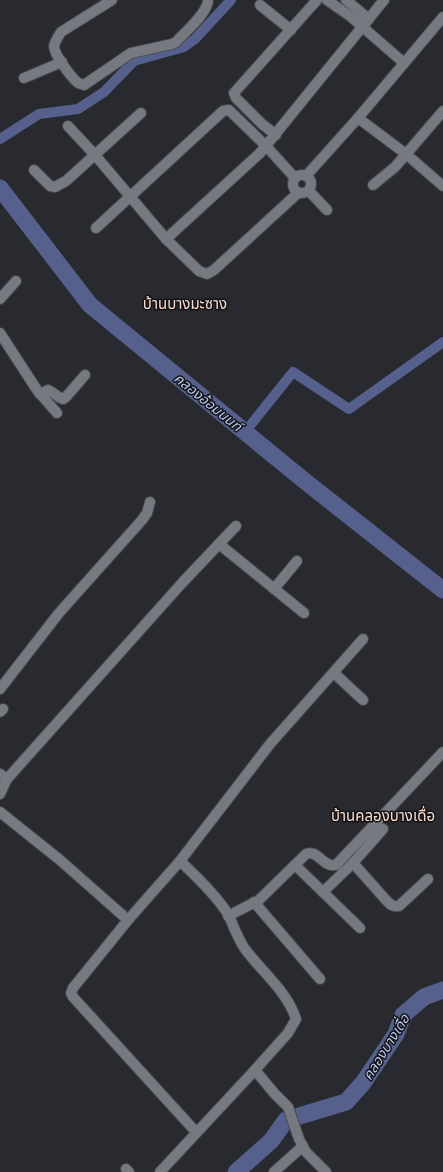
<svg xmlns="http://www.w3.org/2000/svg" width="443" height="1172" font-family="'Crimson Pro','Noto Sans Thai',serif">
  <style>
    .lines { fill: none; stroke-linecap: round; stroke-linejoin: round }
    .canal { stroke: #55608c; stroke-width: 10 }
    .river { stroke: #55608c; stroke-width: 17 }
    .minor-casing { stroke: #46474c; stroke-width: 12 }
    .minor { stroke: #767980; stroke-width: 10 }
    .labels { text-anchor: middle; stroke-width: 3; stroke-linejoin: round; paint-order: stroke }
    .water-label { font-size: 14px; font-style: italic; fill: #bcc9f3; stroke: #121315 }
    .quarter-label { font-size: 15px; fill: #fcdcce; stroke: #121315 }
  </style>
  <rect width="100%" height="100%" fill="#282a30"/>
  <g class="lines">
    <g class="canal">
      <path d="M 0,139 L 39,114 L 78,109 L 104,92 L 134,61 L 184,47 L 195,39 L 231,0"/>
      <path d="M 245,432 L 293,372 L 349,409 L 443,342"/>
    </g>
    <g class="river">
      <path d="M 0,188 L 90,305 L 306,482 L 443,590"/>
      <path d="M 236,1172 L 271,1141 L 286,1120 L 346,1102 L 363,1083 L 396,1034 L 403,1015 L 424,997 L 443,990"/>
    </g>
    <g class="minor-casing">
      <g id="minor">
        <path d="M 112,0 L 61,32 C 58,37 55,41 54,46 C 54,55 72,78 78,83 L 84,85 L 131,53 L 172,44 L 176,42 C 185,32 208,13 208,0"/>
        <path d="M 327,0 L 350,16 L 404,63"/>
        <path d="M 346,0 L 369,19"/>
        <path d="M 260,5 L 291,30"/>
        <path d="M 24,78 L 62,62"/>
        <path d="M 358,118 L 406,154 L 443,186"/>
        <path d="M 68,126 L 95,155 L 166,239 L 199,271 L 207,274 L 214,270 L 298,193"/>
        <path d="M 276,135 L 262,124 L 236,98 L 234,93 L 317,0"/>
        <path d="M 34,170 L 50,186 L 55,187 L 66,181 L 141,113"/>
        <circle cx="302" cy="184" r="9"/>
        <path d="M 306,176 L 358,118 L 443,17"/>
        <path d="M 373,185 L 395,167 L 443,111"/>
        <path d="M 309,191 L 327,210"/>
        <path d="M 96,228 L 223,111 L 229,110 L 266,146 L 295,178"/>
        <path d="M 166,239 L 260,153 L 384,0"/>
        <path d="M 0,299 L 16,281"/>
        <path d="M 0,333 L 37,390 L 57,413"/>
        <path d="M 40,394 L 48,390 C 54,392 56,397 63,399 L 66,397 L 85,375"/>
        <path d="M 219,544 L 304,613"/>
        <path d="M 274,589 L 297,561"/>
        <path d="M 334,673 L 363,700"/>
        <path d="M 0,689 L 59,613 L 142,520 L 147,513 L 150,502"/>
        <path d="M 0,712 L 3,709"/>
        <path d="M 0,774 L 7,779 L 0,794"/>
        <path d="M 7,779 L 182,583 L 236,526"/>
        <path d="M 0,812 L 60,860 L 128,920"/>
        <path d="M 180,861 C 195,875 219,898 229,916 C 234,927 238,939 245,949 C 262,972 287,991 296,1019 L 288,1033 L 255,1070 L 274,1093 L 288,1107 L 299,1139 L 306,1152 L 326,1172"/>
        <path d="M 353,863 L 386,900 C 390,904 392,907 399,906 L 428,879"/>
        <path d="M 295,865 L 360,928"/>
        <path d="M 323,892 L 353,863 L 383,829"/>
        <path d="M 254,902 L 320,979"/>
        <path d="M 228,916 L 259,900 L 306,854 C 318,849 323,868 336,865 L 443,752"/>
        <path d="M 196,1132 L 73,997 L 71,993 L 73,988 L 128,920 L 180,861 L 270,744 L 363,639"/>
        <path d="M 126,1169 L 129,1172"/>
        <path d="M 160,1172 L 255,1070"/>
        <path d="M 274,1172 L 303,1146"/>
      </g>
    </g>
    <use href="#minor" class="minor"/>
  </g>
  <g class="labels">
    <g class="water-label">
      <text transform="translate(208 402) rotate(39)" y="5">คลองอ้อมนนท์</text>
      <text transform="translate(386 1047) rotate(-58)" y="5">คลองบางเดื่อ</text>
    </g>
    <g class="quarter-label">
      <text x="185" y="309">บ้านบางมะซาง</text>
      <text x="383" y="821">บ้านคลองบางเดื่อ</text>
    </g>
  </g>
</svg>
